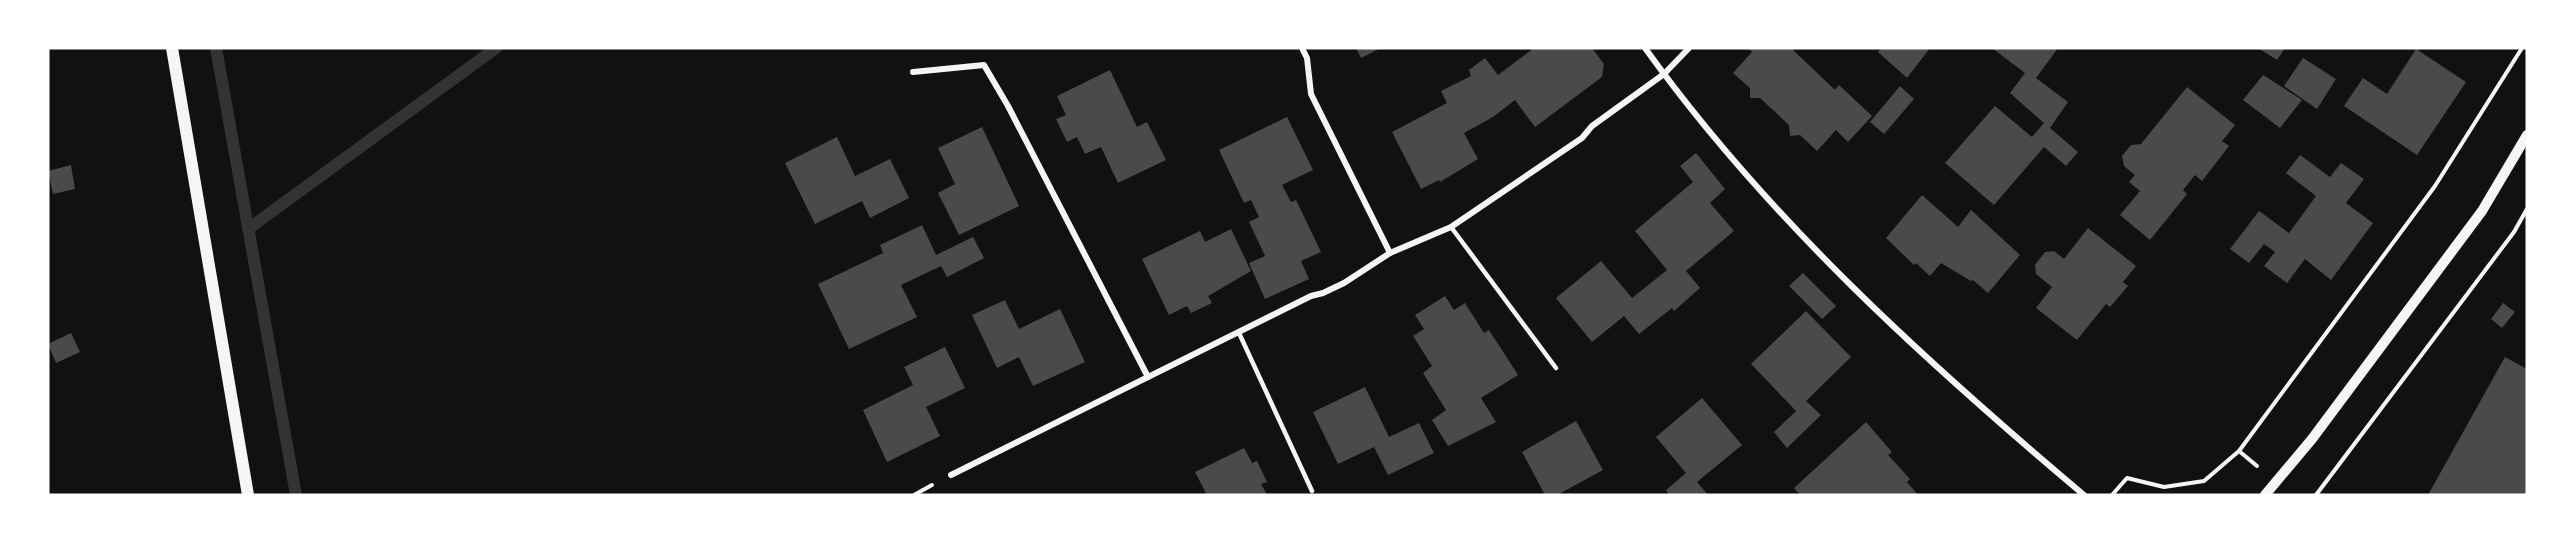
<svg xmlns="http://www.w3.org/2000/svg" width="2575" height="543" font-family="Karla,sans-serif">
  <style>
    .lines { fill: none; stroke-linecap: round; stroke-linejoin: round }
    .stream { stroke: #333; stroke-width: 12 }
    .building { fill: #4a4a4a }
    .path { stroke: #f5f5f5; stroke-width: 4 }
    .service { stroke: #f5f5f5; stroke-width: 4.5 }
    .minor { stroke: #f5f5f5; stroke-width: 6 }
    .tertiary { stroke: #f5f5f5; stroke-width: 10 }
    .secondary { stroke: #f5f5f5; stroke-width: 12 }
  </style>
  <rect width="100%" height="100%" fill="#111"/>
  <g class="lines">
    <g class="stream">
      <path d="M 216,48 L 296,495"/>
      <path d="M 248,229 L 496,48"/>
    </g>
  </g>
  <g class="building">
    <path d="M 1356,48 L 1381,48 L 1361,58 Z"/>
    <path d="M 1534,48 L 1592,48 L 1604,64 L 1602,77 L 1535,127 L 1515,100 L 1493,117 L 1464,133 L 1478,159 L 1440,182 L 1439,180 L 1421,189 L 1392,132 L 1447,103 L 1441,91 L 1471,76 L 1469,70 L 1485,58 L 1498,75 Z"/>
    <path d="M 1748,48 L 1794,48 L 1793,50 L 1835,90 L 1839,85 L 1872,116 L 1848,142 L 1836,130 L 1817,151 L 1800,135 L 1790,136 L 1789,125 L 1760,98 L 1750,98 L 1750,88 L 1733,73 L 1752,52 Z"/>
    <path d="M 1881,48 L 1930,48 L 1907,78 L 1878,52 Z"/>
    <path d="M 1992,48 L 2058,48 L 2036,78 L 2068,102 L 2050,128 L 2078,152 L 2066,166 L 2044,147 L 1994,205 L 1945,163 L 1995,106 L 2032,137 L 2044,123 L 2010,93 L 2025,73 Z"/>
    <path d="M 2258,48 L 2285,48 L 2277,60 Z"/>
    <path d="M 2416,49 L 2466,82 L 2417,155 L 2344,106 L 2363,78 L 2387,94 Z"/>
    <path d="M 2303,58 L 2336,79 L 2317,109 L 2284,86 Z"/>
    <path d="M 1110,70 L 1137,127 L 1147,122 L 1166,160 L 1118,183 L 1101,147 L 1085,154 L 1077,137 L 1067,142 L 1056,119 L 1066,115 L 1057,96 Z"/>
    <path d="M 2263,75 L 2302,100 L 2280,128 L 2243,100 Z"/>
    <path d="M 1900,86 L 1914,99 L 1884,134 L 1870,122 Z"/>
    <path d="M 2187,87 L 2235,125 L 2222,141 L 2229,146 L 2202,181 L 2195,175 L 2183,190 L 2187,194 L 2150,240 L 2120,215 L 2140,191 L 2129,182 L 2135,175 L 2124,166 L 2122,156 L 2131,145 L 2141,144 Z"/>
    <path d="M 1287,117 L 1313,170 L 1282,185 L 1291,202 L 1296,200 L 1321,252 L 1301,261 L 1309,279 L 1265,299 L 1249,263 L 1265,256 L 1249,222 L 1259,217 L 1251,200 L 1244,203 L 1219,150 Z"/>
    <path d="M 982,127 L 1019,206 L 959,235 L 938,193 L 955,184 L 938,148 Z"/>
    <path d="M 837,137 L 855,176 L 890,159 L 909,198 L 870,218 L 862,201 L 815,224 L 785,163 Z"/>
    <path d="M 1696,153 L 1725,189 L 1710,203 L 1734,231 L 1686,271 L 1700,288 L 1674,311 L 1672,308 L 1639,334 L 1624,316 L 1592,342 L 1556,298 L 1601,261 L 1632,298 L 1667,270 L 1635,231 L 1693,182 L 1680,166 Z"/>
    <path d="M 2300,155 L 2330,177 L 2341,163 L 2364,179 L 2346,203 L 2373,223 L 2331,280 L 2305,259 L 2287,283 L 2264,266 L 2275,252 L 2264,244 L 2249,263 L 2230,249 L 2259,211 L 2289,233 L 2316,196 L 2286,173 Z"/>
    <path d="M 71,165 L 75,189 L 53,194 L 48,171 Z"/>
    <path d="M 1922,195 L 1958,227 L 1971,210 L 2020,255 L 1988,293 L 1973,280 L 1971,281 L 1941,263 L 1930,276 L 1916,263 L 1914,265 L 1886,238 Z"/>
    <path d="M 922,225 L 936,255 L 973,237 L 984,258 L 947,277 L 941,266 L 901,285 L 917,317 L 849,349 L 818,284 L 883,253 L 880,245 Z"/>
    <path d="M 2088,228 L 2136,266 L 2123,282 L 2128,286 L 2110,307 L 2106,304 L 2077,340 L 2036,308 L 2052,287 L 2036,274 L 2035,265 L 2045,252 L 2054,251 L 2064,259 Z"/>
    <path d="M 1231,229 L 1251,271 L 1208,296 L 1212,303 L 1191,313 L 1187,306 L 1169,315 L 1142,259 L 1200,231 L 1205,242 Z"/>
    <path d="M 1803,273 L 1836,306 L 1822,319 L 1789,286 Z"/>
    <path d="M 1445,296 L 1454,310 L 1465,303 L 1484,333 L 1489,330 L 1518,375 L 1481,398 L 1496,422 L 1448,446 L 1432,420 L 1446,410 L 1423,373 L 1432,366 L 1413,336 L 1424,329 L 1415,315 Z"/>
    <path d="M 1005,300 L 1019,329 L 1060,309 L 1085,362 L 1033,386 L 1019,357 L 997,368 L 972,315 Z"/>
    <path d="M 2503,303 L 2515,312 L 2502,328 L 2491,319 Z"/>
    <path d="M 1806,311 L 1851,357 L 1806,401 L 1821,415 L 1787,448 L 1774,432 L 1796,411 L 1751,364 Z"/>
    <path d="M 71,333 L 80,352 L 56,363 L 48,344 Z"/>
    <path d="M 945,347 L 965,388 L 926,407 L 940,436 L 887,462 L 863,410 L 913,385 L 904,367 Z"/>
    <path d="M 2505,357 L 2527,369 L 2527,495 L 2428,495 Z"/>
    <path d="M 1365,387 L 1389,437 L 1419,423 L 1434,453 L 1388,475 L 1374,447 L 1338,464 L 1313,412 Z"/>
    <path d="M 1702,398 L 1742,445 L 1697,482 L 1708,495 L 1669,495 L 1666,490 L 1686,473 L 1656,437 Z"/>
    <path d="M 1576,421 L 1603,470 L 1557,495 L 1545,495 L 1522,452 Z"/>
    <path d="M 1866,422 L 1892,452 L 1888,455 L 1910,479 L 1907,482 L 1918,495 L 1800,495 L 1794,488 Z"/>
    <path d="M 1244,448 L 1252,463 L 1257,461 L 1267,482 L 1261,484 L 1267,495 L 1207,495 L 1195,472 Z"/>
  </g>
  <g class="lines">
    <g class="path">
      <path d="M 2239,451 L 2257,466"/>
      <path d="M 914,495 L 932,485"/>
      <path d="M 2112,495 L 2127,478 L 2164,487 L 2204,481 L 2239,451 L 2435,186 L 2522,48"/>
      <path d="M 2316,495 L 2514,232 L 2527,209"/>
    </g>
    <g class="service">
      <path d="M 1451,227 L 1556,368"/>
      <path d="M 1239,333 L 1312,491"/>
    </g>
    <g class="minor">
      <path d="M 1302,48 L 1307,58 L 1311,94 L 1390,253"/>
      <path d="M 1645,48 C 1767,218 1925,361 2084,495"/>
      <path d="M 913,72 L 984,65 L 1008,106 L 1148,377"/>
      <path d="M 951,475 L 1311,296 L 1323,293 L 1344,283 L 1390,253 L 1451,227 L 1582,138 L 1592,126 L 1664,74 L 1689,48"/>
    </g>
    <path class="tertiary" d="M 2265,495 L 2312,439 L 2482,211 L 2527,135"/>
    <path class="secondary" d="M 172,48 L 248,495"/>
  </g>
  <rect width="2575" height="543" fill="none" stroke="#ffffff" stroke-width="99"/>
</svg>
